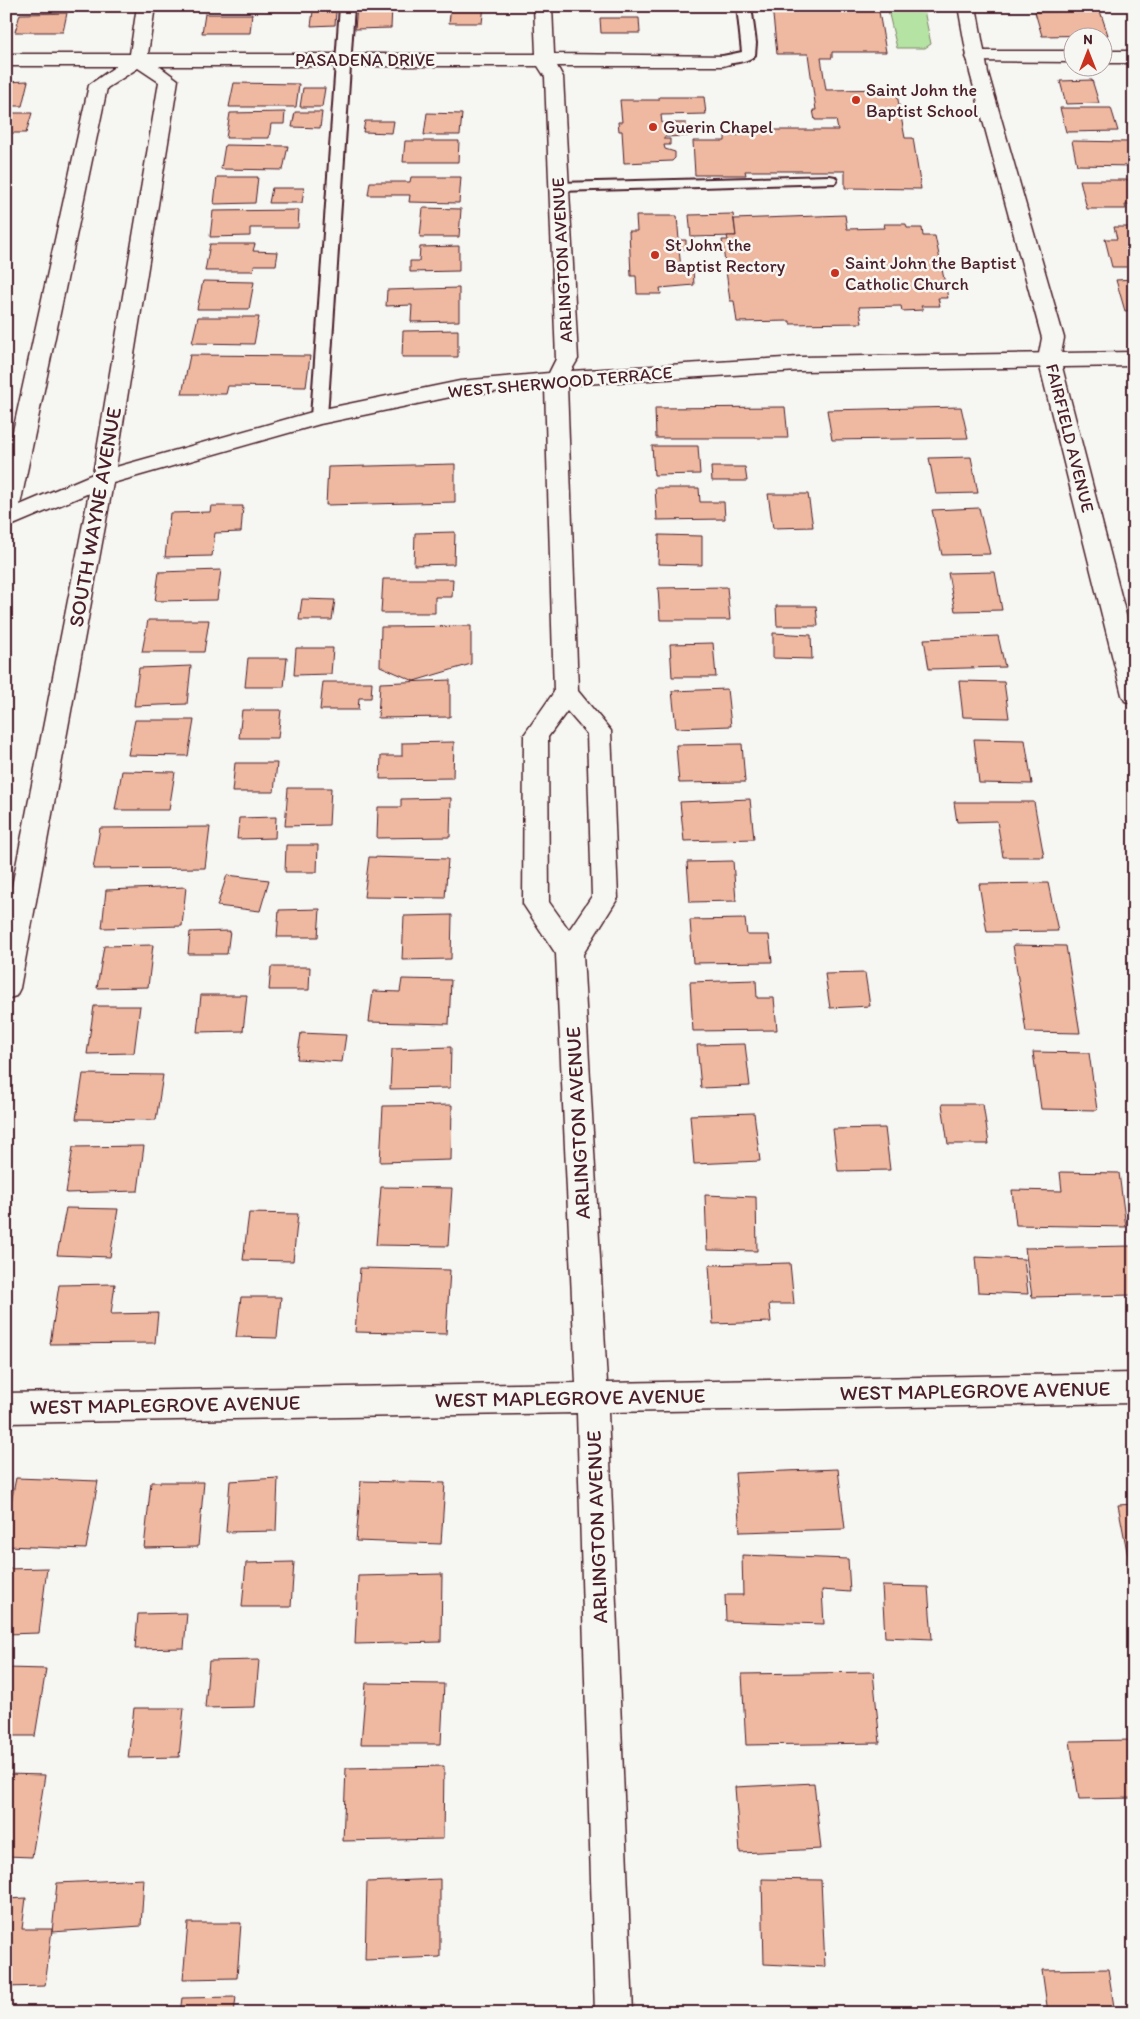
<svg xmlns="http://www.w3.org/2000/svg" width="1140" height="2019" font-family="Itim,sans-serif">
  <style>
    .green { fill: #b4e3a3; stroke: #7f8167 }
    .building { fill: #eeb9a0; stroke: #4a1f2b }
    .lines { fill: none; stroke-linecap: round; stroke-linejoin: round }
    .lane-casing { stroke: #4a1f2b; stroke-width: 4 }
    .street-casing { stroke: #4a1f2b; stroke-width: 3 }
    .secondary-casing { stroke: #4a1f2b; stroke-width: 3 }
    .lane { fill: #f6f6f2; fill-rule: evenodd }
    .street { fill: #f6f6f2; fill-rule: evenodd }
    .secondary { fill: #f6f6f2; fill-rule: evenodd }
    .poi-dot { fill: #c8321e; stroke: #f6f6f2; stroke-width: 2 }
    .labels { text-anchor: middle; stroke-width: 5; stroke-linejoin: round; paint-order: stroke }
    .far-street-label { font-size: 18px; fill: #4a1f2b; stroke: #f6f6f2 }
    .far-poi-label { font-size: 18px; fill: #4a1f2b; stroke: #f6f6f2; text-anchor: start }
    .street-label { font-size: 21px; fill: #4a1f2b; stroke: #f6f6f2 }
  </style>
  <rect width="100%" height="100%" fill="#f6f6f2"/>
  <filter id="ink" filterUnits="userSpaceOnUse"><feTurbulence type="fractalNoise" baseFrequency=".02" numOctaves="2"/><feDisplacementMap in="SourceGraphic" scale="10" xChannelSelector="R" yChannelSelector="G"/><feConvolveMatrix kernelMatrix="1 2 1 2 8 2 1 2 1" color-interpolation-filters="sRGB"/></filter>
  <g filter="url(#ink)">
    <path class="green" d="M 887,6 L 923,6 L 931,44 L 925,48 L 897,48 Z"/>
    <g class="building">
      <path d="M 357,6 L 392,6 L 391,28 L 355,29 Z"/>
      <path d="M 451,6 L 484,6 L 482,23 L 449,23 Z"/>
      <path d="M 772,6 L 878,6 L 886,52 L 832,52 L 832,58 L 821,58 L 826,90 L 896,89 L 905,138 L 913,138 L 921,189 L 845,188 L 845,171 L 745,171 L 746,175 L 695,175 L 693,141 L 725,141 L 725,135 L 739,135 L 739,130 L 838,130 L 836,120 L 815,120 L 813,110 L 816,110 L 808,54 L 777,54 Z"/>
      <path d="M 313,11 L 336,11 L 335,25 L 311,26 Z"/>
      <path d="M 1100,11 L 1108,35 L 1042,36 L 1035,12 Z"/>
      <path d="M 67,13 L 63,32 L 15,32 L 20,14 Z"/>
      <path d="M 205,14 L 252,14 L 250,33 L 202,33 Z"/>
      <path d="M 600,18 L 639,18 L 640,33 L 601,33 Z"/>
      <path d="M 1092,80 L 1099,103 L 1066,104 L 1060,81 Z"/>
      <path d="M 28,81 L 22,106 L 6,106 L 6,82 Z"/>
      <path d="M 234,83 L 299,84 L 296,107 L 229,107 Z"/>
      <path d="M 303,88 L 325,88 L 322,107 L 300,107 Z"/>
      <path d="M 659,97 L 704,97 L 706,114 L 661,115 L 662,123 L 686,123 L 688,136 L 664,137 L 664,139 L 670,139 L 670,145 L 664,145 L 665,149 L 675,152 L 675,158 L 672,161 L 624,163 L 622,131 L 619,131 L 618,122 L 622,122 L 620,100 L 659,100 Z"/>
      <path d="M 1060,108 L 1111,108 L 1118,131 L 1066,132 Z"/>
      <path d="M 285,112 L 284,124 L 271,124 L 269,138 L 226,138 L 230,113 Z"/>
      <path d="M 295,112 L 322,112 L 320,128 L 292,127 Z"/>
      <path d="M 6,113 L 32,113 L 26,133 L 6,133 Z"/>
      <path d="M 427,113 L 462,114 L 460,135 L 424,135 Z"/>
      <path d="M 365,121 L 394,121 L 392,133 L 363,132 Z"/>
      <path d="M 405,141 L 459,141 L 458,162 L 403,162 Z"/>
      <path d="M 1072,141 L 1128,142 L 1133,166 L 1077,165 Z"/>
      <path d="M 225,145 L 288,146 L 283,170 L 221,169 Z"/>
      <path d="M 217,177 L 258,177 L 255,203 L 214,204 Z"/>
      <path d="M 411,177 L 461,177 L 459,203 L 409,202 L 410,195 L 368,195 L 370,182 L 410,182 Z"/>
      <path d="M 1080,180 L 1134,180 L 1134,205 L 1125,205 L 1126,209 L 1087,209 Z"/>
      <path d="M 272,188 L 304,188 L 302,203 L 269,203 Z"/>
      <path d="M 423,208 L 461,209 L 459,237 L 420,237 Z"/>
      <path d="M 299,210 L 298,228 L 250,228 L 250,236 L 210,237 L 213,211 Z"/>
      <path d="M 733,214 L 736,236 L 691,237 L 689,215 Z"/>
      <path d="M 845,215 L 847,229 L 885,228 L 884,224 L 906,224 L 907,228 L 922,228 L 923,236 L 935,236 L 948,298 L 938,298 L 940,306 L 921,306 L 923,310 L 902,311 L 901,306 L 859,307 L 862,323 L 790,324 L 790,321 L 737,322 L 734,301 L 730,301 L 722,240 L 728,240 L 727,236 L 736,236 L 734,219 Z"/>
      <path d="M 636,216 L 677,216 L 679,240 L 686,240 L 686,249 L 679,249 L 681,269 L 693,269 L 694,285 L 660,288 L 661,294 L 637,294 L 636,276 L 631,276 L 629,231 L 637,231 Z"/>
      <path d="M 1114,227 L 1134,227 L 1134,267 L 1112,267 L 1105,239 L 1117,239 Z"/>
      <path d="M 210,244 L 255,244 L 253,251 L 278,252 L 276,265 L 254,265 L 253,271 L 205,271 Z"/>
      <path d="M 459,246 L 459,271 L 410,272 L 410,261 L 419,261 L 420,247 Z"/>
      <path d="M 1134,279 L 1134,310 L 1125,311 L 1116,280 Z"/>
      <path d="M 203,281 L 254,282 L 249,309 L 197,309 Z"/>
      <path d="M 459,288 L 459,321 L 411,322 L 412,305 L 386,306 L 387,290 Z"/>
      <path d="M 198,317 L 259,317 L 254,344 L 192,343 Z"/>
      <path d="M 458,330 L 458,357 L 402,357 L 403,331 Z"/>
      <path d="M 190,355 L 310,356 L 306,387 L 228,386 L 226,394 L 182,394 Z"/>
      <path d="M 785,407 L 788,438 L 656,438 L 655,408 Z"/>
      <path d="M 961,407 L 968,438 L 832,440 L 827,410 Z"/>
      <path d="M 652,446 L 698,446 L 700,474 L 654,475 Z"/>
      <path d="M 971,457 L 978,493 L 936,494 L 929,458 Z"/>
      <path d="M 455,464 L 455,502 L 326,505 L 328,467 Z"/>
      <path d="M 711,467 L 745,467 L 747,481 L 712,481 Z"/>
      <path d="M 655,488 L 699,488 L 700,502 L 724,502 L 725,519 L 657,520 Z"/>
      <path d="M 768,494 L 808,494 L 813,527 L 773,528 Z"/>
      <path d="M 211,506 L 243,506 L 241,532 L 215,533 L 212,556 L 165,557 L 170,513 L 210,512 Z"/>
      <path d="M 979,508 L 990,554 L 942,555 L 932,510 Z"/>
      <path d="M 455,532 L 454,564 L 414,565 L 415,533 Z"/>
      <path d="M 659,535 L 702,536 L 702,565 L 658,564 Z"/>
      <path d="M 221,570 L 217,600 L 155,601 L 159,572 Z"/>
      <path d="M 995,572 L 1002,610 L 955,611 L 948,573 Z"/>
      <path d="M 383,579 L 453,579 L 452,597 L 435,597 L 435,613 L 381,613 Z"/>
      <path d="M 727,587 L 730,620 L 660,620 L 658,588 Z"/>
      <path d="M 302,599 L 335,600 L 332,620 L 299,620 Z"/>
      <path d="M 776,606 L 816,606 L 818,626 L 777,626 Z"/>
      <path d="M 148,620 L 209,620 L 204,652 L 142,652 Z"/>
      <path d="M 471,626 L 471,664 L 414,681 L 380,666 L 381,627 Z"/>
      <path d="M 773,633 L 811,635 L 812,659 L 773,658 Z"/>
      <path d="M 998,636 L 1005,667 L 929,669 L 924,639 Z"/>
      <path d="M 713,643 L 716,677 L 672,677 L 670,644 Z"/>
      <path d="M 296,648 L 333,648 L 331,674 L 294,675 Z"/>
      <path d="M 248,658 L 287,658 L 284,687 L 245,687 Z"/>
      <path d="M 191,666 L 187,704 L 134,706 L 139,668 Z"/>
      <path d="M 450,680 L 450,717 L 378,718 L 380,683 Z"/>
      <path d="M 959,681 L 1004,682 L 1009,718 L 963,717 Z"/>
      <path d="M 323,682 L 372,682 L 371,698 L 359,698 L 358,710 L 320,710 Z"/>
      <path d="M 727,689 L 731,726 L 676,728 L 672,691 Z"/>
      <path d="M 242,710 L 281,710 L 278,738 L 239,738 Z"/>
      <path d="M 135,720 L 194,720 L 188,756 L 128,755 Z"/>
      <path d="M 974,739 L 1025,740 L 1032,784 L 979,783 Z"/>
      <path d="M 454,742 L 453,778 L 380,779 L 381,756 L 402,756 L 402,743 Z"/>
      <path d="M 742,744 L 745,782 L 679,783 L 676,745 Z"/>
      <path d="M 235,763 L 277,763 L 274,792 L 232,792 Z"/>
      <path d="M 122,771 L 175,772 L 169,810 L 115,810 Z"/>
      <path d="M 288,788 L 331,788 L 329,825 L 285,826 Z"/>
      <path d="M 451,798 L 450,837 L 377,838 L 378,807 L 401,807 L 401,799 Z"/>
      <path d="M 750,799 L 754,839 L 684,841 L 680,802 Z"/>
      <path d="M 954,802 L 1034,802 L 1044,857 L 1003,857 L 997,821 L 957,822 Z"/>
      <path d="M 276,817 L 275,838 L 237,839 L 239,818 Z"/>
      <path d="M 210,827 L 205,868 L 93,869 L 100,828 Z"/>
      <path d="M 286,845 L 318,845 L 317,872 L 285,872 Z"/>
      <path d="M 369,857 L 448,859 L 445,898 L 364,897 Z"/>
      <path d="M 733,861 L 736,901 L 690,902 L 687,862 Z"/>
      <path d="M 227,875 L 269,880 L 260,911 L 217,906 Z"/>
      <path d="M 1048,883 L 1058,931 L 987,932 L 979,884 Z"/>
      <path d="M 186,887 L 182,926 L 102,928 L 106,890 Z"/>
      <path d="M 320,909 L 318,937 L 277,937 L 279,910 Z"/>
      <path d="M 452,915 L 451,959 L 402,960 L 404,916 Z"/>
      <path d="M 745,919 L 747,935 L 769,935 L 772,962 L 693,963 L 690,920 Z"/>
      <path d="M 230,931 L 227,954 L 188,954 L 190,932 Z"/>
      <path d="M 153,945 L 148,987 L 97,988 L 104,946 Z"/>
      <path d="M 1013,945 L 1066,946 L 1080,1033 L 1026,1032 Z"/>
      <path d="M 271,967 L 310,967 L 309,990 L 269,990 Z"/>
      <path d="M 865,973 L 870,1006 L 830,1008 L 825,974 Z"/>
      <path d="M 402,979 L 451,980 L 449,1024 L 369,1022 L 373,991 L 400,992 Z"/>
      <path d="M 756,980 L 757,998 L 774,998 L 777,1030 L 693,1031 L 690,982 Z"/>
      <path d="M 201,995 L 247,995 L 243,1031 L 197,1032 Z"/>
      <path d="M 94,1006 L 140,1006 L 134,1053 L 87,1054 Z"/>
      <path d="M 301,1033 L 346,1035 L 342,1062 L 297,1059 Z"/>
      <path d="M 745,1044 L 750,1086 L 701,1088 L 697,1045 Z"/>
      <path d="M 451,1047 L 450,1088 L 390,1089 L 392,1049 Z"/>
      <path d="M 1033,1052 L 1089,1053 L 1097,1110 L 1041,1109 Z"/>
      <path d="M 83,1074 L 163,1075 L 156,1120 L 76,1119 Z"/>
      <path d="M 942,1104 L 983,1104 L 989,1144 L 948,1144 Z"/>
      <path d="M 452,1105 L 451,1160 L 380,1162 L 383,1106 Z"/>
      <path d="M 754,1113 L 760,1161 L 694,1164 L 690,1115 Z"/>
      <path d="M 885,1128 L 890,1170 L 838,1171 L 833,1129 Z"/>
      <path d="M 144,1146 L 138,1191 L 66,1193 L 73,1147 Z"/>
      <path d="M 1060,1172 L 1119,1173 L 1126,1227 L 1016,1225 L 1012,1190 L 1062,1191 Z"/>
      <path d="M 381,1187 L 452,1188 L 448,1246 L 376,1245 Z"/>
      <path d="M 705,1195 L 756,1197 L 757,1251 L 707,1250 Z"/>
      <path d="M 66,1208 L 118,1209 L 110,1257 L 57,1255 Z"/>
      <path d="M 249,1213 L 298,1214 L 293,1261 L 243,1260 Z"/>
      <path d="M 1131,1246 L 1134,1261 L 1134,1295 L 1032,1297 L 1025,1248 Z"/>
      <path d="M 975,1257 L 1024,1259 L 1028,1294 L 978,1292 Z"/>
      <path d="M 790,1263 L 794,1304 L 769,1304 L 771,1322 L 713,1324 L 709,1265 Z"/>
      <path d="M 360,1268 L 450,1270 L 446,1334 L 355,1332 Z"/>
      <path d="M 115,1284 L 111,1314 L 158,1313 L 155,1343 L 50,1344 L 59,1285 Z"/>
      <path d="M 241,1297 L 281,1297 L 277,1338 L 236,1337 Z"/>
      <path d="M 838,1469 L 845,1529 L 740,1532 L 735,1473 Z"/>
      <path d="M 16,1478 L 98,1481 L 86,1549 L 6,1546 L 6,1527 Z"/>
      <path d="M 278,1478 L 276,1531 L 226,1532 L 230,1481 Z"/>
      <path d="M 361,1481 L 445,1483 L 441,1544 L 356,1541 Z"/>
      <path d="M 151,1482 L 204,1482 L 198,1547 L 144,1548 Z"/>
      <path d="M 1134,1504 L 1134,1587 L 1118,1505 Z"/>
      <path d="M 742,1555 L 848,1559 L 850,1592 L 822,1590 L 824,1624 L 726,1621 L 725,1595 L 743,1595 Z"/>
      <path d="M 294,1562 L 291,1607 L 242,1607 L 246,1563 Z"/>
      <path d="M 47,1568 L 39,1633 L 6,1634 L 6,1569 Z"/>
      <path d="M 442,1574 L 441,1642 L 355,1644 L 358,1576 Z"/>
      <path d="M 882,1586 L 928,1587 L 932,1639 L 885,1637 Z"/>
      <path d="M 187,1613 L 184,1648 L 135,1649 L 138,1614 Z"/>
      <path d="M 259,1660 L 255,1707 L 205,1708 L 209,1661 Z"/>
      <path d="M 6,1668 L 46,1669 L 35,1736 L 6,1736 Z"/>
      <path d="M 873,1672 L 880,1743 L 746,1745 L 742,1674 Z"/>
      <path d="M 366,1683 L 444,1684 L 441,1744 L 361,1744 Z"/>
      <path d="M 134,1708 L 184,1708 L 179,1757 L 128,1758 Z"/>
      <path d="M 1134,1740 L 1134,1798 L 1079,1799 L 1070,1741 Z"/>
      <path d="M 444,1766 L 443,1839 L 343,1841 L 346,1768 Z"/>
      <path d="M 6,1774 L 45,1775 L 32,1857 L 6,1856 Z"/>
      <path d="M 814,1783 L 821,1849 L 740,1853 L 735,1787 Z"/>
      <path d="M 144,1879 L 141,1926 L 52,1932 L 57,1883 Z"/>
      <path d="M 440,1879 L 440,1957 L 365,1960 L 367,1882 Z"/>
      <path d="M 762,1879 L 821,1880 L 825,1967 L 764,1964 Z"/>
      <path d="M 26,1898 L 22,1929 L 52,1929 L 45,1986 L 6,1987 L 6,1899 Z"/>
      <path d="M 188,1923 L 241,1923 L 237,1978 L 183,1979 Z"/>
      <path d="M 1108,1969 L 1115,2013 L 1048,2013 L 1042,1970 Z"/>
      <path d="M 236,1997 L 234,2013 L 180,2013 L 182,1998 Z"/>
    </g>
    <g class="lines">
      <g class="lane-casing">
        <g id="lane">
          <path d="M 340,6 L 354,6 L 327,417 L 325,421 L 313,421 L 311,417 Z"/>
          <path d="M 737,6 L 751,6 L 756,43 L 755,55 C 749,62 727,65 718,63 L 716,60 L 718,57 L 742,52 Z"/>
          <path d="M 830,176 L 835,177 L 837,180 L 835,183 L 559,191 L 552,187 L 559,183 Z"/>
        </g>
      </g>
      <g class="street-casing">
        <g id="street">
          <path d="M 137,6 L 155,6 L 148,54 L 536,54 L 534,6 L 552,6 L 554,54 L 730,56 L 732,60 L 730,64 L 723,66 L 557,66 L 563,77 L 578,359 L 571,371 L 799,357 L 1134,352 L 1134,366 L 799,371 L 567,385 L 578,691 L 611,731 L 618,898 L 583,954 L 607,1383 L 1134,1373 L 1134,1403 L 608,1412 L 633,2013 L 595,2013 L 577,1413 L 6,1423 L 6,1393 L 576,1383 L 556,954 L 523,904 L 524,735 L 554,692 L 545,387 L 460,395 L 320,424 L 113,483 L 20,988 L 16,996 L 6,999 L 6,917 L 89,493 L 6,528 L 6,463 L 89,85 L 116,66 L 6,66 L 6,54 L 130,54 ZM 159,66 L 538,66 L 545,77 L 556,359 L 549,373 L 460,381 L 319,410 L 116,467 L 178,80 ZM 138,68 L 159,82 L 93,474 L 20,505 L 107,88 ZM 567,711 L 587,734 L 592,896 L 569,930 L 549,902 L 548,737 Z"/>
          <path d="M 975,51 L 1072,51 L 1072,62 L 968,61 L 966,57 L 968,53 Z"/>
          <rect x="1102" y="51" width="32" height="12"/>
        </g>
      </g>
      <g class="secondary-casing">
        <path id="secondary" d="M 958,6 L 976,6 L 988,73 L 1064,338 L 1060,359 L 1134,646 L 1134,704 L 1125,701 L 1122,695 L 1038,359 L 1042,338 L 970,73 Z"/>
      </g>
      <use href="#lane" class="lane"/>
      <use href="#street" class="street"/>
      <use href="#secondary" class="secondary"/>
    </g>
  </g>
  <g class="poi-dot">
    <circle cx="856" cy="100" r="5"/>
    <circle cx="653" cy="127" r="5"/>
    <circle cx="655" cy="255" r="5"/>
    <circle cx="835" cy="273" r="5"/>
  </g>
  <g class="labels">
    <g class="far-street-label">
      <text x="365" y="66">PASADENA DRIVE</text>
      <text transform="translate(562 260) rotate(-93)" y="6">ARLINGTON AVENUE</text>
      <text transform="translate(560 382) rotate(-5)" y="6">WEST SHERWOOD TERRACE</text>
      <text transform="translate(1070 438) rotate(76)" y="6">FAIRFIELD AVENUE</text>
    </g>
    <g class="far-poi-label">
      <text x="866" y="96">Saint John the<tspan x="866" dy="21">Baptist School</tspan></text>
      <text x="663" y="133">Guerin Chapel</text>
      <text x="665" y="251">St John the<tspan x="665" dy="21">Baptist Rectory</tspan></text>
      <text x="845" y="269">Saint John the Baptist<tspan x="845" dy="21">Catholic Church</tspan></text>
    </g>
    <g class="street-label">
      <text transform="translate(95 517) rotate(-80)" y="7">SOUTH WAYNE AVENUE</text>
      <text transform="translate(578 1123) rotate(-93)" y="7">ARLINGTON AVENUE</text>
      <text transform="translate(975 1391) rotate(-1)" y="7">WEST MAPLEGROVE AVENUE</text>
      <text transform="translate(570 1398) rotate(-1)" y="7">WEST MAPLEGROVE AVENUE</text>
      <text transform="translate(165 1405) rotate(-1)" y="7">WEST MAPLEGROVE AVENUE</text>
      <text transform="translate(597 1527) rotate(-92)" y="7">ARLINGTON AVENUE</text>
    </g>
  </g>
  <rect width="1140" height="2019" fill="none" stroke="#f6f6f2" stroke-width="25"/>
  <rect x="12" y="12" width="1115" height="1994" fill="none" stroke="#4a1f2b" stroke-width="2" filter="url(#ink)"/>
  <g transform="translate(1088 52)"><circle r="24" fill="#f6f6f2" stroke="#b1a0a2"/>
  <path d="M0-4L9 19L0 12L-9 19Z" fill="#c8321e"/>
  <text y="-8" font-size="14" font-weight="bold" text-anchor="middle" fill="#4a1f2b">N</text>
  </g>
</svg>
